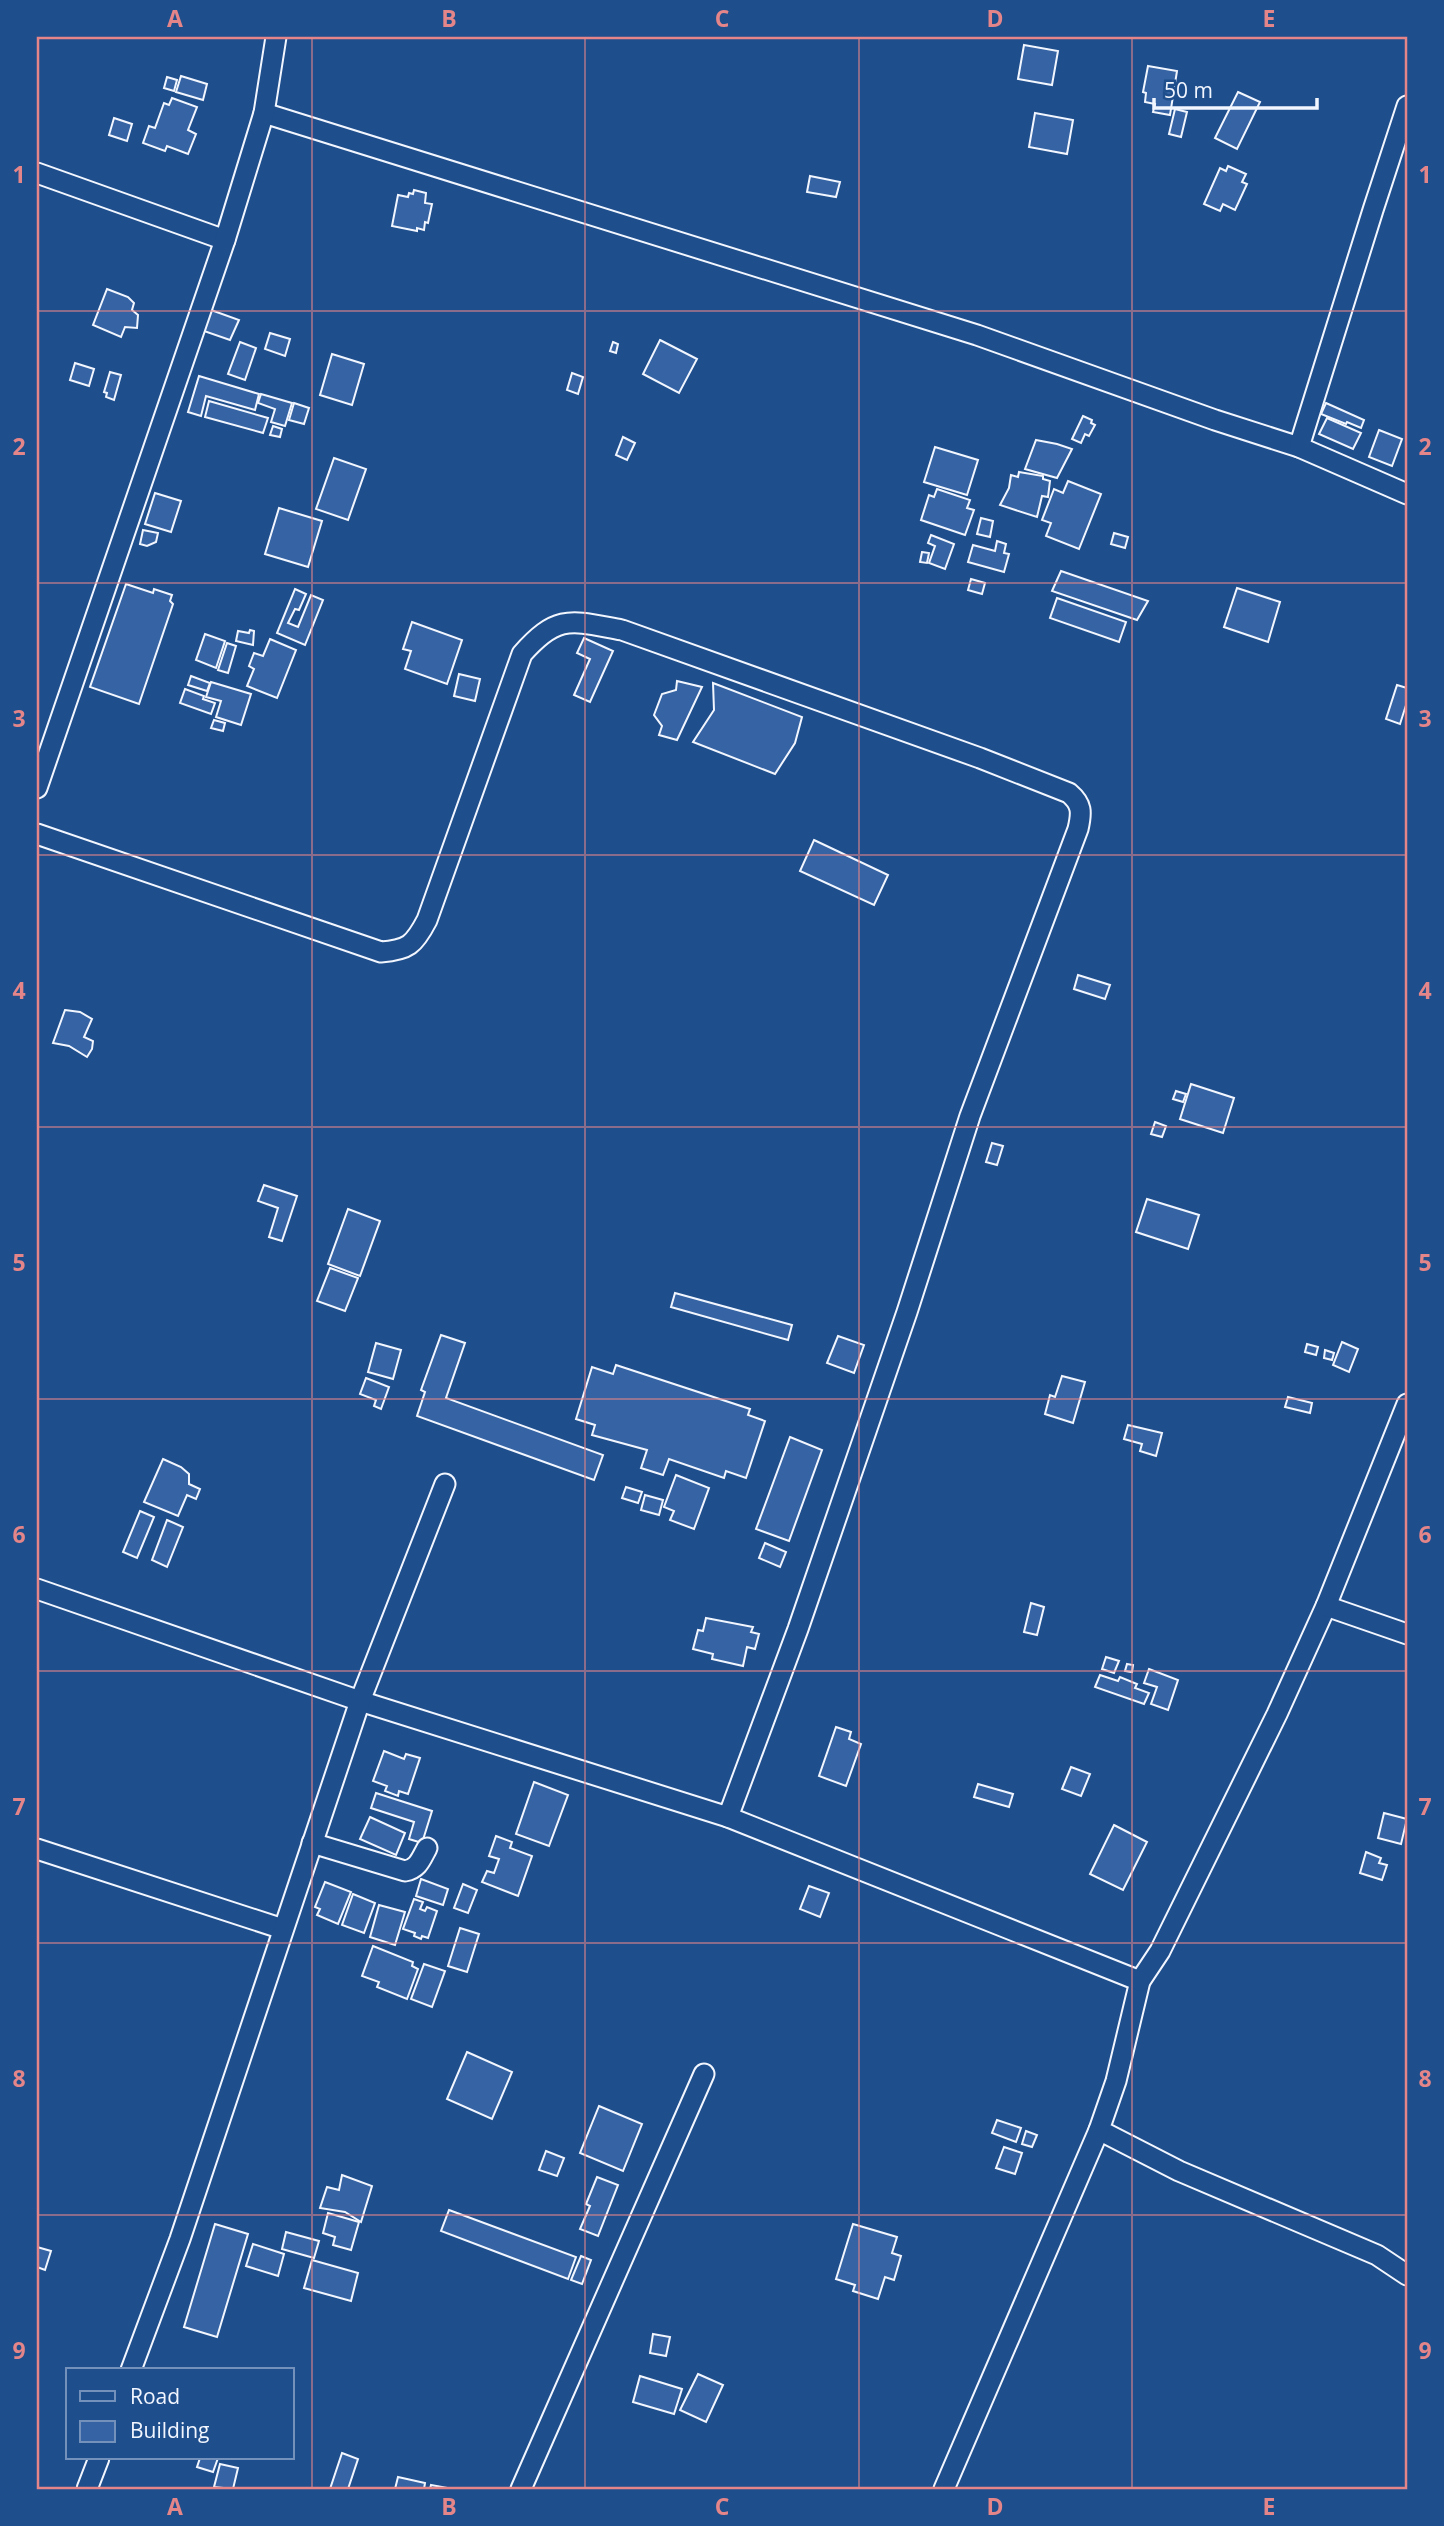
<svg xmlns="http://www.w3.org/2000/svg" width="1444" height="2526" font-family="'Open Sans',sans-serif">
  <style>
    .building { fill: #3563a3; stroke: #f2f6ff; stroke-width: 2 }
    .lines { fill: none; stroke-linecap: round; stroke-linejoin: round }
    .street-casing { stroke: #f2f6ff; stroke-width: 23 }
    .street { stroke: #1f4e8c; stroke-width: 19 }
    .grid { fill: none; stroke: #e38589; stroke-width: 2; stroke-opacity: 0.55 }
    .neatline { fill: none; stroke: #e38589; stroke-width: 2.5 }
    .grid-label { font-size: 23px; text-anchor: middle; font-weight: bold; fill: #e38589 }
  </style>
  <rect width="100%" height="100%" fill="#1f4e8c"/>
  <g class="building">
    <path d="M 1024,45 L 1058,51 L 1052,85 L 1018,79 Z"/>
    <path d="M 1148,66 L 1177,71 L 1170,115 L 1153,112 L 1155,104 L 1145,102 L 1146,93 L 1143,92 Z"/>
    <path d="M 181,76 L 207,84 L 203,100 L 176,92 Z"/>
    <path d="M 167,77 L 177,80 L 174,91 L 164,88 Z"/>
    <path d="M 1238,92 L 1260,102 L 1237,149 L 1215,138 Z"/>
    <path d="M 172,98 L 197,107 L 188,130 L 196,134 L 188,154 L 167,146 L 165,151 L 143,143 L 149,126 L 155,128 L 164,103 L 169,105 Z"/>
    <path d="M 1175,109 L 1187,112 L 1181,137 L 1169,134 Z"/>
    <path d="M 1035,113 L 1073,120 L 1067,154 L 1029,147 Z"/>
    <path d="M 114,118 L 132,124 L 127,141 L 109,135 Z"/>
    <path d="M 1228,166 L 1246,174 L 1242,182 L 1247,184 L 1235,210 L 1223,204 L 1220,211 L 1204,204 L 1220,168 L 1226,171 Z"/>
    <path d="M 810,176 L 840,182 L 836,197 L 807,192 Z"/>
    <path d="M 414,190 L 426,193 L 425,203 L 432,204 L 428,223 L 425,222 L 424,230 L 417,228 L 417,231 L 392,226 L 398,195 L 408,197 L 409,193 L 413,194 Z"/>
    <path d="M 107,289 L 128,297 L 134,303 L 132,310 L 138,315 L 137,328 L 125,327 L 121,337 L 93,325 Z"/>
    <path d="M 211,310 L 239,320 L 230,340 L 201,330 Z"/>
    <path d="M 270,333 L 290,339 L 285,356 L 265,349 Z"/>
    <path d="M 660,340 L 697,359 L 679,393 L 643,374 Z"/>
    <path d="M 240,342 L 256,348 L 245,380 L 228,374 Z"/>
    <path d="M 613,342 L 618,344 L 616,353 L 610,351 Z"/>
    <path d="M 332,354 L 364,364 L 352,405 L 320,395 Z"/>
    <path d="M 75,363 L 94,369 L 89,386 L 70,380 Z"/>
    <path d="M 110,372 L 121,375 L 114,400 L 106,397 L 107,393 L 104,392 Z"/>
    <path d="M 572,373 L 583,377 L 578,394 L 567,390 Z"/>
    <path d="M 199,376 L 259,394 L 255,410 L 206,396 L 201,416 L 188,412 Z"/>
    <path d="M 261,394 L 292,403 L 285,426 L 271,422 L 275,409 L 258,403 Z"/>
    <path d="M 209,401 L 268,418 L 263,433 L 205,417 Z"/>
    <path d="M 294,403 L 309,408 L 304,424 L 289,420 Z"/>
    <path d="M 1326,403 L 1364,420 L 1361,428 L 1347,422 L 1346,424 L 1321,414 Z"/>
    <path d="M 1083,416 L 1092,420 L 1091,423 L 1095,425 L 1089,436 L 1085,434 L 1081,443 L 1072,439 Z"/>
    <path d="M 1327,418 L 1361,433 L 1353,449 L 1319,434 Z"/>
    <path d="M 273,426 L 282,429 L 280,437 L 270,435 Z"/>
    <path d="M 1379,430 L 1402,439 L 1392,466 L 1369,457 Z"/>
    <path d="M 623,437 L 635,443 L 627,460 L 616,455 Z"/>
    <path d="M 1036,440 L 1057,444 L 1072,449 L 1057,478 L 1025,469 Z"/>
    <path d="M 935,447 L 978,460 L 967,495 L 924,482 Z"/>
    <path d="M 334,458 L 366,469 L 348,520 L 316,509 Z"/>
    <path d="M 1019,472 L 1043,476 L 1043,479 L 1050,481 L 1048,497 L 1042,496 L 1037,517 L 1000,505 L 1009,488 L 1011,475 L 1018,477 Z"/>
    <path d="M 1068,481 L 1101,494 L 1079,549 L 1046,536 L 1051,523 L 1042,520 L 1054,489 L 1063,493 Z"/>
    <path d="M 937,489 L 970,500 L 967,508 L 974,510 L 965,535 L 921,520 L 929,495 L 934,497 Z"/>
    <path d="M 155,493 L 181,501 L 171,532 L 145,524 Z"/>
    <path d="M 279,508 L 322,521 L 308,567 L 265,554 Z"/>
    <path d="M 981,518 L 993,521 L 990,537 L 977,534 Z"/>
    <path d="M 143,530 L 158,533 L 156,542 L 147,546 L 140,544 Z"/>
    <path d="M 1114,533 L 1128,537 L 1125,548 L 1111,544 Z"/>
    <path d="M 931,535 L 954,544 L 945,569 L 929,563 L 935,546 L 928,543 Z"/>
    <path d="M 997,541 L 1006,544 L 1004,553 L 1009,554 L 1004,572 L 968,562 L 973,545 L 995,551 Z"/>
    <path d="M 922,552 L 929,553 L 927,563 L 920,562 Z"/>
    <path d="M 1061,571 L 1148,601 L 1137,620 L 1052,591 Z"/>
    <path d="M 971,579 L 985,583 L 982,594 L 968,590 Z"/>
    <path d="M 126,584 L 153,593 L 154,589 L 172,595 L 170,601 L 173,604 L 139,704 L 90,687 Z"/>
    <path d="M 1237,588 L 1280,602 L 1268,642 L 1224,627 Z"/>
    <path d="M 295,589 L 306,594 L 299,610 L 295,609 L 288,623 L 298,627 L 311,595 L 323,600 L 305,645 L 277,633 Z"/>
    <path d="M 1057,598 L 1126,622 L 1119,642 L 1050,618 Z"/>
    <path d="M 412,622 L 462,640 L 447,684 L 405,669 L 411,651 L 403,649 Z"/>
    <path d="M 250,630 L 254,631 L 253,645 L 236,641 L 238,631 L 249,633 Z"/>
    <path d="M 205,634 L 225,641 L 216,668 L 196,660 Z"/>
    <path d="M 584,638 L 613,651 L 590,702 L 574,695 L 590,659 L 577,653 Z"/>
    <path d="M 270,639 L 296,650 L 277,698 L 247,686 L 254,669 L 249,666 L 254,653 L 263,656 Z"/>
    <path d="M 227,643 L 236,646 L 228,673 L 218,670 Z"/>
    <path d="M 459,674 L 480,679 L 475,701 L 454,696 Z"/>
    <path d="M 191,676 L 210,683 L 207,691 L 188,685 Z"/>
    <path d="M 677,681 L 702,687 L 677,740 L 659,735 L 662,726 L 654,715 L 662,694 L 676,690 Z"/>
    <path d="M 211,682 L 251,694 L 241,725 L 216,717 L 221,701 L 206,697 Z"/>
    <path d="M 713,683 L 802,717 L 795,743 L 775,774 L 693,742 L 714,710 Z"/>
    <path d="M 1397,685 L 1407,688 L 1407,702 L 1400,724 L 1386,719 Z"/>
    <path d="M 185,689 L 204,696 L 203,699 L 215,703 L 211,714 L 180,703 Z"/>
    <path d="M 214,720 L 225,723 L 223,731 L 211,728 Z"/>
    <path d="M 814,840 L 888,875 L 874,905 L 800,871 Z"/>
    <path d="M 1078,975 L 1110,985 L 1105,999 L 1074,989 Z"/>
    <path d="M 65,1010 L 80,1012 L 92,1019 L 84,1037 L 93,1041 L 92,1049 L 87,1057 L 69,1046 L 53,1043 Z"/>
    <path d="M 1191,1084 L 1234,1098 L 1223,1133 L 1180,1119 Z"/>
    <path d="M 1176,1091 L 1186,1094 L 1183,1102 L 1173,1099 Z"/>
    <path d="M 1155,1122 L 1166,1126 L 1162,1137 L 1151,1134 Z"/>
    <path d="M 992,1143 L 1003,1146 L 997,1165 L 986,1162 Z"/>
    <path d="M 264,1185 L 297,1196 L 282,1241 L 269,1237 L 278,1208 L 258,1201 Z"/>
    <path d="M 1147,1199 L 1199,1215 L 1188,1249 L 1136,1232 Z"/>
    <path d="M 348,1209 L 380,1221 L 360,1276 L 328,1264 Z"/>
    <path d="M 330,1268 L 358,1278 L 345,1311 L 317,1301 Z"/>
    <path d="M 675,1293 L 792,1325 L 788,1340 L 671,1307 Z"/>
    <path d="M 441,1335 L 465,1343 L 446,1398 L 603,1455 L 594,1480 L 417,1416 L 425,1392 L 421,1390 Z"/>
    <path d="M 838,1336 L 864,1345 L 854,1373 L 827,1363 Z"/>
    <path d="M 1342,1342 L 1358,1349 L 1349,1372 L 1333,1365 Z"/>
    <path d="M 376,1343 L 401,1350 L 393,1379 L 368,1372 Z"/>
    <path d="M 1307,1344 L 1318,1347 L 1316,1355 L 1305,1352 Z"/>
    <path d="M 1325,1350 L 1334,1353 L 1332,1360 L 1324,1358 Z"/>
    <path d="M 616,1365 L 750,1409 L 748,1415 L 765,1421 L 746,1478 L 726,1471 L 724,1478 L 669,1459 L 663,1475 L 641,1468 L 647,1450 L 592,1435 L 595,1425 L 576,1419 L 592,1367 L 613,1374 Z"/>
    <path d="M 1062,1376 L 1085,1382 L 1073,1423 L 1045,1414 L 1050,1395 L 1055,1397 Z"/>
    <path d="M 366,1378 L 389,1387 L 381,1409 L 374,1406 L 376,1400 L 360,1394 Z"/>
    <path d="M 1288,1397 L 1312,1403 L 1310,1413 L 1285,1407 Z"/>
    <path d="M 1128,1425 L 1162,1433 L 1156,1456 L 1140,1451 L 1142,1444 L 1124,1439 Z"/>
    <path d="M 790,1437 L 822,1450 L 789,1541 L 756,1529 Z"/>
    <path d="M 163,1459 L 181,1467 L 189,1474 L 189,1484 L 200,1489 L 196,1499 L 187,1495 L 178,1516 L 144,1502 Z"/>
    <path d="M 676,1475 L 709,1488 L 694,1529 L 670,1520 L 674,1511 L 664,1507 Z"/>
    <path d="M 626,1487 L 642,1492 L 638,1503 L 622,1498 Z"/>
    <path d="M 645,1495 L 663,1500 L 659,1515 L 641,1510 Z"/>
    <path d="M 140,1511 L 154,1517 L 137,1558 L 123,1552 Z"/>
    <path d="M 167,1520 L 183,1527 L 167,1567 L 152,1560 Z"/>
    <path d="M 765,1543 L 786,1552 L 780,1567 L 759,1558 Z"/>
    <path d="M 1031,1603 L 1044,1607 L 1037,1635 L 1024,1632 Z"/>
    <path d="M 706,1618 L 753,1627 L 751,1632 L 759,1634 L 755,1649 L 747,1647 L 743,1666 L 712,1659 L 713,1654 L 693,1649 L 698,1630 L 703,1631 Z"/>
    <path d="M 1106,1657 L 1119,1661 L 1114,1673 L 1102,1669 Z"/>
    <path d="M 1127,1664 L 1133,1665 L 1132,1672 L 1125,1671 Z"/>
    <path d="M 1149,1669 L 1178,1680 L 1168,1710 L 1151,1704 L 1157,1687 L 1144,1683 Z"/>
    <path d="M 1100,1675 L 1118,1681 L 1120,1677 L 1137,1684 L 1135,1688 L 1149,1693 L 1144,1704 L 1095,1687 Z"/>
    <path d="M 836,1727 L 851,1732 L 849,1739 L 861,1744 L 846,1786 L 819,1776 Z"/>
    <path d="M 384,1751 L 404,1759 L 406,1754 L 420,1758 L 408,1794 L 399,1791 L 398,1796 L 385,1791 L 387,1786 L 373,1781 Z"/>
    <path d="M 1071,1767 L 1090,1774 L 1081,1796 L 1062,1789 Z"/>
    <path d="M 534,1782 L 568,1795 L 549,1846 L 516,1834 Z"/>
    <path d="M 978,1784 L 1013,1794 L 1009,1807 L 974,1797 Z"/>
    <path d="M 376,1793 L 432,1811 L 422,1843 L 409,1839 L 414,1822 L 371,1808 Z"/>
    <path d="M 1384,1813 L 1407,1819 L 1401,1844 L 1378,1838 Z"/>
    <path d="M 370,1817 L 405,1833 L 396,1855 L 360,1839 Z"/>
    <path d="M 1114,1825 L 1147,1842 L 1123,1890 L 1090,1874 Z"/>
    <path d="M 496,1836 L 512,1842 L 510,1848 L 532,1856 L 518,1896 L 482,1882 L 487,1871 L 494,1873 L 499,1859 L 489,1856 Z"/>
    <path d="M 1366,1852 L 1381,1858 L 1379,1863 L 1387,1865 L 1382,1880 L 1360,1873 Z"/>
    <path d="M 421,1879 L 448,1889 L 443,1905 L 416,1896 Z"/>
    <path d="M 325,1882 L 351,1892 L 338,1924 L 317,1915 L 320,1909 L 315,1907 Z"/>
    <path d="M 463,1884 L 477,1890 L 468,1913 L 454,1908 Z"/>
    <path d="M 809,1886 L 829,1893 L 820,1917 L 800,1909 Z"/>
    <path d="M 353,1894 L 375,1903 L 364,1933 L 342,1925 Z"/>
    <path d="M 414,1899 L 423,1902 L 420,1909 L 425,1911 L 427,1907 L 437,1911 L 428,1938 L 422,1936 L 421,1939 L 414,1936 L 415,1933 L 403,1929 Z"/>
    <path d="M 379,1905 L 405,1912 L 395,1945 L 370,1937 Z"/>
    <path d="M 460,1928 L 479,1934 L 467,1972 L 448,1966 Z"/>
    <path d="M 373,1946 L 413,1962 L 412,1966 L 418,1969 L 407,1999 L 377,1987 L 379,1982 L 362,1976 Z"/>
    <path d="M 424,1964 L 445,1971 L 432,2007 L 411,1999 Z"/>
    <path d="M 467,2052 L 512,2072 L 492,2119 L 447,2099 Z"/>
    <path d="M 599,2106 L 642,2124 L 623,2171 L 580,2153 Z"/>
    <path d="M 997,2120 L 1021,2128 L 1016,2142 L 992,2133 Z"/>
    <path d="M 1026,2131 L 1037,2135 L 1032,2147 L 1022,2144 Z"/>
    <path d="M 1004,2147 L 1022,2153 L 1015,2174 L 996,2168 Z"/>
    <path d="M 546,2151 L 564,2158 L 557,2176 L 539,2170 Z"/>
    <path d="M 342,2175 L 372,2186 L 361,2222 L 345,2212 L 320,2208 L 327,2187 L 339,2190 Z"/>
    <path d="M 597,2177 L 618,2185 L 598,2236 L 580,2229 L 590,2206 L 586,2204 Z"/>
    <path d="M 449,2210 L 576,2257 L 568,2279 L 441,2231 Z"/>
    <path d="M 328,2213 L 359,2222 L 351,2250 L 333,2245 L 335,2237 L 323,2233 Z"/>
    <path d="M 215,2224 L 248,2234 L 217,2337 L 184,2327 Z"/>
    <path d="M 853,2224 L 897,2237 L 892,2253 L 901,2256 L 894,2280 L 885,2277 L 878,2299 L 853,2291 L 855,2285 L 836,2279 Z"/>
    <path d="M 286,2232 L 319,2241 L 314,2258 L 282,2249 Z"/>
    <path d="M 253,2244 L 284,2254 L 278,2276 L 246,2266 Z"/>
    <path d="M 37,2247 L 51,2251 L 45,2270 L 37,2267 Z"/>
    <path d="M 581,2256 L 591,2260 L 582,2284 L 571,2280 Z"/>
    <path d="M 312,2260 L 358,2273 L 351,2301 L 304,2288 Z"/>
    <path d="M 653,2334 L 670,2337 L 666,2356 L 650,2353 Z"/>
    <path d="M 698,2374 L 723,2385 L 706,2422 L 680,2410 Z"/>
    <path d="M 640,2376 L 682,2389 L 674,2414 L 633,2402 Z"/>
    <path d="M 342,2453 L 358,2459 L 348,2489 L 330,2489 Z"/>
    <path d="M 200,2458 L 218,2458 L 213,2472 L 197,2467 Z"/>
    <path d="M 220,2464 L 238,2468 L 233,2489 L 214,2487 Z"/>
    <path d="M 398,2477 L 425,2483 L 424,2489 L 395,2489 Z"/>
    <path d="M 431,2485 L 448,2488 L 448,2489 L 430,2489 Z"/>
  </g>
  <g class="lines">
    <g class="street-casing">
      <g id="street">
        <path d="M 264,113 L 977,335 L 1215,420 L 1299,447 L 1407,494"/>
        <path d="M 37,173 L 225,240"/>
        <path d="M 1299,447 L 1373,210 L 1407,106"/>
        <path d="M 37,788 L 225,240 L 264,113 L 276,37"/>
        <path d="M 37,834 L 381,952 C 408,950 414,945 427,920 L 522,654 C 558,613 572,621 622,630 L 980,758 L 1069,793 C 1082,804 1082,812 1078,829 L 970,1116 L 907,1312 L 798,1629 L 728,1817"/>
        <path d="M 1407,1404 L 1326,1606 L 1277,1714 L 1160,1951 L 1140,1981 L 1116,2081 L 1099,2130 L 1179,2171 L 1377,2255 L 1407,2275"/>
        <path d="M 37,1589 L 360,1701 L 728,1817 L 1140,1981"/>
        <path d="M 1326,1606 L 1407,1634"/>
        <path d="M 312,1843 L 405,1871 C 418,1869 421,1859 427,1848"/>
        <path d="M 37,1849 L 283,1929"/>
        <path d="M 131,2370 L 180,2239 L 360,1701 L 445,1484"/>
        <path d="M 87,2489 L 99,2458"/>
        <path d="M 521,2489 L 704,2074"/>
        <path d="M 944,2489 L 1099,2130"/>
      </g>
    </g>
    <use href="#street" class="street"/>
  </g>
  <path class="grid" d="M 312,37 L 312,2489M 585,37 L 585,2489M 859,37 L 859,2489M 1132,37 L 1132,2489M 37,311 L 1407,311M 37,583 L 1407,583M 37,855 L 1407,855M 37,1127 L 1407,1127M 37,1399 L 1407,1399M 37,1671 L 1407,1671M 37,1943 L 1407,1943M 37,2215 L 1407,2215"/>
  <rect width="1444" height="2526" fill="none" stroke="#1f4e8c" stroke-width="77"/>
  <rect x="66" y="2368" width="228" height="91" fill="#1f4e8c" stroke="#7391ba" stroke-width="2"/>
  <rect x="80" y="2391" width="35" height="10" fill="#1f4e8c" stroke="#7391ba" stroke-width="2"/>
  <text x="130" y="2404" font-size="21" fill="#f2f6ff">Road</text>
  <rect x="80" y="2421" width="35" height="21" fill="#3563a3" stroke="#7391ba" stroke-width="2"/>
  <text x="130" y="2438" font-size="21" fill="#f2f6ff">Building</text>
  <path d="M1154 98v10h163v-10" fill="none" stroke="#f2f6ff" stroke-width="3.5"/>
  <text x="1164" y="98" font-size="21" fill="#f2f6ff" stroke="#1f4e8c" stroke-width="5" paint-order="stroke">50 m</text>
  <rect x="38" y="38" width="1368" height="2450" class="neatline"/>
  <g class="grid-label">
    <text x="175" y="27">A</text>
    <text x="449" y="27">B</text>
    <text x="722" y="27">C</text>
    <text x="995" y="27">D</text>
    <text x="1269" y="27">E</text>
    <text x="19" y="183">1</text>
    <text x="1425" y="183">1</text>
    <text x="19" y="455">2</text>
    <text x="1425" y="455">2</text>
    <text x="19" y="727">3</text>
    <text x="1425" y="727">3</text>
    <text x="19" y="999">4</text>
    <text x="1425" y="999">4</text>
    <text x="19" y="1271">5</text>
    <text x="1425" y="1271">5</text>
    <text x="19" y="1543">6</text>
    <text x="1425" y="1543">6</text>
    <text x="19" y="1815">7</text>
    <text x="1425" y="1815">7</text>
    <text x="19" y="2087">8</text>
    <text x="1425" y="2087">8</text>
    <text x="19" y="2359">9</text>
    <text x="1425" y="2359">9</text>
    <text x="175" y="2515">A</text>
    <text x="449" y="2515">B</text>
    <text x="722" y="2515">C</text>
    <text x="995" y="2515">D</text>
    <text x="1269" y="2515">E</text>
  </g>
</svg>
